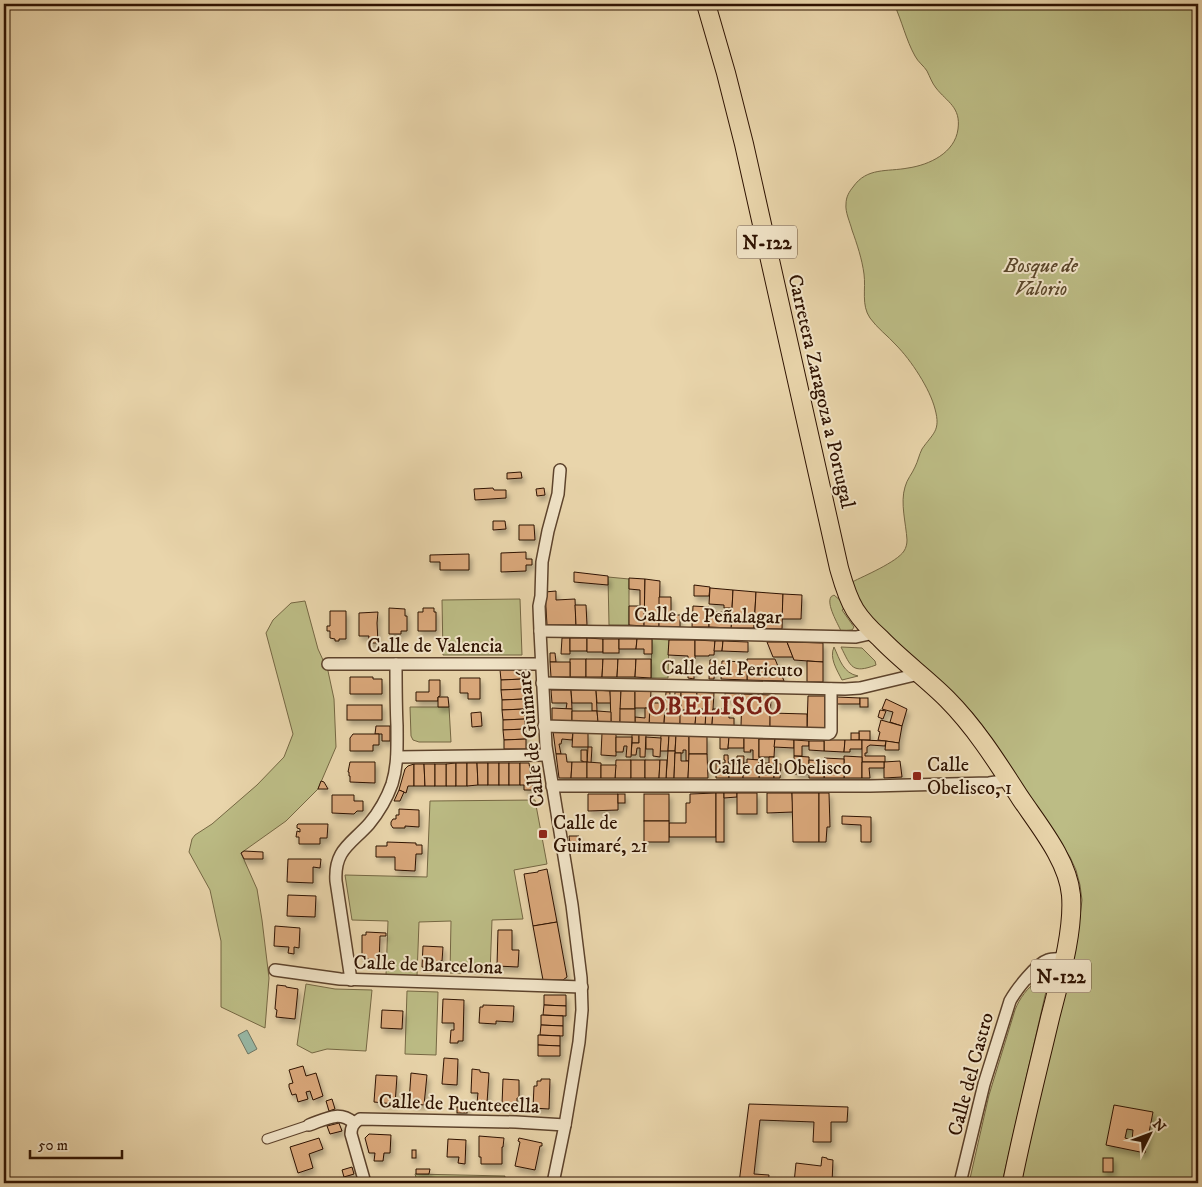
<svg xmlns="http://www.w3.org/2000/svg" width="1202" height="1187" font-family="'IM FELL DW Pica',serif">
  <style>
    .green { fill: #bcbc85; stroke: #756743 }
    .water { fill: #98b9a7; stroke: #6e7665 }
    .building { fill: #d9a77a; stroke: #2e1201; fill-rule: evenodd; filter: url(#shadow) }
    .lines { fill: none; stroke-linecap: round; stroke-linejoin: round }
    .pedestrian-casing { stroke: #5d432c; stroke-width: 11 }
    .minor-casing { stroke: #5d432c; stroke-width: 14 }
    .trunk-casing { stroke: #2e1201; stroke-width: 20 }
    .pedestrian { stroke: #f1e4c8; stroke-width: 9 }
    .minor { stroke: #f1e4c8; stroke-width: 11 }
    .trunk { stroke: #e9d5ab; stroke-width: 18 }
    .poi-dot { fill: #8f2418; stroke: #f1e4c8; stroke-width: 2 }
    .labels { text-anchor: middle; stroke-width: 4; stroke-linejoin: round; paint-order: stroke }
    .shield { fill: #f1e4c8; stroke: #68513d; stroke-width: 1 }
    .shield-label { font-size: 19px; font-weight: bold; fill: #2e1201 }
    .park-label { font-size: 20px; font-style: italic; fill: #594529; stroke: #f1e4c8 }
    .street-label { font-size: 20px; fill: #2e1201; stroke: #f1e4c8 }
    .poi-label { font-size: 20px; fill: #2e1201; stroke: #f1e4c8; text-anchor: start }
    .district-label { font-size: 25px; font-weight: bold; letter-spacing: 1px; fill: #7a1f14; stroke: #f1e4c8 }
  </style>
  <defs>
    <filter id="shadow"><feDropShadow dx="2.5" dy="4.5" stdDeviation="2.5" flood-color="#0004"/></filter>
  </defs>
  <rect width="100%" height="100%" fill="#e9d5ab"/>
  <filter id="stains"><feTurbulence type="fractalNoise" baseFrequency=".004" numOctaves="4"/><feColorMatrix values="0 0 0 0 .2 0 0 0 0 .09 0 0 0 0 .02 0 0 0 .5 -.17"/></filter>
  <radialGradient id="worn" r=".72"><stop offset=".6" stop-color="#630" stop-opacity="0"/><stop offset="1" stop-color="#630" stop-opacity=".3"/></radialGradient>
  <g class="green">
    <path d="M 894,4 L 1198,4 L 1198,1183 L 1020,1183 L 1029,1140 L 1071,970 L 1080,917 L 1082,900 L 1080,885 L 1076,870 L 1070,857 L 983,726 L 971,711 L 949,689 L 900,645 L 870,617 L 859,600 L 852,582 C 864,576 897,562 904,551 C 906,548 907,544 907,540 C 906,523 900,503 905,487 C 907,479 912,474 915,467 C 918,461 919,455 922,449 C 933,433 941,431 935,409 C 930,389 911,360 896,345 C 888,336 877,328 870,318 C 861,305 866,289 864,274 C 862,259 857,244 852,230 C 850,222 845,212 846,204 C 846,197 849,192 853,187 C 867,167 887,172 908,168 C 929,165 955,153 958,129 C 961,107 947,102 936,88 C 932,83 930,77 927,71 C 924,66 918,62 915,56 C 906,40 902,21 894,4 Z"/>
    <path d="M 608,577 L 629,579 L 629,625 L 609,625 Z"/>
    <path d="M 834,595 L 841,601 L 845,608 L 842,610 L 854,627 L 852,630 L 841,631 C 838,624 826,604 831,597 C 831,596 833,596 834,595 Z"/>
    <path d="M 520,599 L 522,655 L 443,655 L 442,600 Z"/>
    <path d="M 305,601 L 318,649 L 328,671 L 334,699 L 336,747 L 318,789 L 286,821 L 241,853 L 257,889 L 262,920 L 269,978 L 265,1028 L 221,1007 L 221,941 L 210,890 L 189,852 L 192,839 L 195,835 L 212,824 L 257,785 L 284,757 L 293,734 L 266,633 L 273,620 L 291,603 Z"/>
    <path d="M 652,639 L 669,640 L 668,678 L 651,678 Z"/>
    <path d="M 834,647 C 840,660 843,673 858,676 L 842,680 C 837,670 829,658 834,647 Z"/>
    <path d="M 841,647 L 862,648 L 875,661 L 876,665 C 852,674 851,667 841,647 Z"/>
    <path d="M 410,707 L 449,707 L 451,742 L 419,742 L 413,740 L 411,736 Z"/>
    <path d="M 535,800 L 547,864 L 514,870 L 523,919 L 492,920 L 490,974 L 450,973 L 451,921 L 419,922 L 417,976 L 386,975 L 388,921 L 352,920 L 345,875 L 427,877 L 430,801 Z"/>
    <path d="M 1038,980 L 1041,980 L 1045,982 L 1047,987 L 1002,1183 L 969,1183 L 989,1095 L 1015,1010 C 1019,999 1028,987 1038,980 Z"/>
    <path d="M 306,984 L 335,989 L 372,990 L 366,1051 L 327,1049 L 312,1053 L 297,1045 Z"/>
    <path d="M 407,991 L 438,992 L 436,1055 L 405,1054 Z"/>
    <path d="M 415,1174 L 505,1176 L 504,1183 L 418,1183 Z"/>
  </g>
  <path class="water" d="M 247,1030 L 257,1049 L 248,1054 L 238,1035 Z"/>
  <g class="building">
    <path d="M 521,472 L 522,478 L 507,479 L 507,473 Z"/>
    <path d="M 493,488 L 494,490 L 506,490 L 506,498 L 475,500 L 474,489 Z"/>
    <path d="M 544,488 L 545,495 L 537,496 L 536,489 Z"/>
    <path d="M 493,521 L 505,521 L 506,529 L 493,530 Z"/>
    <path d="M 519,525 L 534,525 L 535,540 L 519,540 Z"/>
    <path d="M 526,552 L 526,559 L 532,559 L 532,565 L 526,565 L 526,571 L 501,572 L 501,553 Z"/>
    <path d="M 469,554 L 469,570 L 440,570 L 440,562 L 430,562 L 430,555 Z"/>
    <path d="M 574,572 L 608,576 L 608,585 L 574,582 Z"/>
    <path d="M 629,578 L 645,579 L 644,626 L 629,625 L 629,606 L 640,606 L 640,590 L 629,589 Z"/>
    <path d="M 645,579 L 660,581 L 659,627 L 644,626 Z"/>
    <path d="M 694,585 L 710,587 L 709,596 L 694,596 Z"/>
    <path d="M 710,588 L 733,590 L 732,608 L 724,608 L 724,605 L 709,604 Z"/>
    <path d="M 733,590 L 756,592 L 754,628 L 731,628 Z"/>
    <path d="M 556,591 L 556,600 L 575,599 L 576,625 L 547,625 L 545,592 Z"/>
    <path d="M 756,592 L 783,594 L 782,629 L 754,628 Z"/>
    <path d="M 783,594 L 802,595 L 801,619 L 782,619 Z"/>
    <path d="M 659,597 L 671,597 L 671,615 L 680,615 L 680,627 L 659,627 Z"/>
    <path d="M 575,605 L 586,605 L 587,625 L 576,625 Z"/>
    <path d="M 693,606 L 709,607 L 709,627 L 692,627 Z"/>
    <path d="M 389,608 L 405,609 L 405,616 L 407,616 L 407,631 L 401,631 L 401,634 L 389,634 Z"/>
    <path d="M 423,608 L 434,608 L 434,612 L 436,612 L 436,631 L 418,631 L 418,612 L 423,612 Z"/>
    <path d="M 330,611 L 346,611 L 346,639 L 339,639 L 339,641 L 335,641 L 335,639 L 330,638 L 330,631 L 327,631 L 327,626 L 330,626 Z"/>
    <path d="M 378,612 L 377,623 L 378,643 L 368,643 L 369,636 L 359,636 L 359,613 Z"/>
    <path d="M 709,612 L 724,612 L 724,615 L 732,615 L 731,628 L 709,627 Z"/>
    <path d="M 562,638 L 570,638 L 570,654 L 561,654 Z"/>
    <rect x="570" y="638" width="17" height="13"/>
    <path d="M 587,638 L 603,639 L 603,652 L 587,652 Z"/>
    <rect x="603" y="639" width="16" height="14"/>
    <path d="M 619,639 L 637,639 L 636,649 L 619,649 Z"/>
    <path d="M 637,639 L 652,639 L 652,654 L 644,654 L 644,649 L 636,649 Z"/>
    <path d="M 669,640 L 695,640 L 695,659 L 688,659 L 688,656 L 668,655 Z"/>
    <path d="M 695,640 L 715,641 L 714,655 L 709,655 L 709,656 L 695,656 Z"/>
    <path d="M 715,641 L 723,641 L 722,651 L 714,651 Z"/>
    <path d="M 723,641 L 748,642 L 748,652 L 722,651 Z"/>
    <path d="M 767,642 L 787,642 L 793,657 L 773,657 Z"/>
    <path d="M 787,642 L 823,643 L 823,662 L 794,660 Z"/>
    <path d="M 550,653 L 555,653 L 556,662 L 550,662 Z"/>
    <rect x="570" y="659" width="16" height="18"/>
    <path d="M 586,659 L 603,659 L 602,677 L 586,677 Z"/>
    <path d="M 603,659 L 618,659 L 617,677 L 602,677 Z"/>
    <path d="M 618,659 L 636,659 L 635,677 L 617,677 Z"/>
    <path d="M 636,659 L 651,659 L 651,678 L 635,677 Z"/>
    <path d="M 747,659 L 775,659 L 784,681 L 747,680 Z"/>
    <path d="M 710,660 L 715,660 L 714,679 L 709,679 Z"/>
    <path d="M 722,661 L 747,662 L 747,680 L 721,679 Z"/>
    <path d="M 807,661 L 823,662 L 823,682 L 807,682 Z"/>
    <path d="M 550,662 L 570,662 L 570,677 L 551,677 Z"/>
    <path d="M 688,667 L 694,667 L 694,679 L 688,678 Z"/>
    <path d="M 500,670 L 523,670 L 523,679 L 501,680 Z"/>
    <path d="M 350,677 L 373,677 L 373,679 L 382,679 L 382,694 L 350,694 Z"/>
    <path d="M 460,678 L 480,678 L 480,699 L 468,699 L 468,693 L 460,693 Z"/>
    <path d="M 523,679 L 523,689 L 501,690 L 501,680 Z"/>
    <path d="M 429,680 L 440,680 L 440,696 L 438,697 L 438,701 L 416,701 L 416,692 L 429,692 Z"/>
    <path d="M 523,689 L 524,699 L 502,700 L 501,690 Z"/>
    <path d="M 551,690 L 571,690 L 572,709 L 566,709 L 567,703 L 552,703 Z"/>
    <path d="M 571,690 L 596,690 L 597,711 L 592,711 L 592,703 L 572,703 Z"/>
    <path d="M 596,690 L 610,691 L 611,703 L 597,703 Z"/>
    <path d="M 610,691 L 621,691 L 620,723 L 611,723 Z"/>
    <path d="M 621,691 L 635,691 L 635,709 L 620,709 Z"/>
    <path d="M 635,691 L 651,691 L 650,708 L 635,708 Z"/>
    <path d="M 666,692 L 670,692 L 669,709 L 665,709 Z"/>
    <path d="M 675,692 L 681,692 L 681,710 L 674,710 Z"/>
    <path d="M 681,692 L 697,692 L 696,710 L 681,710 Z"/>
    <path d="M 697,692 L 714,693 L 712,725 L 705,725 L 706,709 L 696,709 Z"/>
    <path d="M 725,693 L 739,694 L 739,699 L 725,699 Z"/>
    <path d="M 742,694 L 771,695 L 770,727 L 741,726 Z"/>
    <path d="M 808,696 L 826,696 L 825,728 L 807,728 Z"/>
    <path d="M 438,697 L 448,697 L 449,707 L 438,707 Z"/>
    <path d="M 837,697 L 860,698 L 860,704 L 837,704 Z"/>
    <rect x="860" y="698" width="8" height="9"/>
    <path d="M 524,699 L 524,709 L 502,710 L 502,700 Z"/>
    <path d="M 886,699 L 907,709 L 902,726 L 890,722 L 893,712 L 882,709 Z"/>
    <path d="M 650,703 L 665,703 L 664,724 L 649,724 Z"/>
    <rect x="347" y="705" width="35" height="15"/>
    <path d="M 552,708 L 572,709 L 572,722 L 552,721 Z"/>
    <path d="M 645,708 L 650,708 L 649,724 L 635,723 L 635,717 L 645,718 Z"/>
    <path d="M 524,709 L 525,719 L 503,720 L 502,710 Z"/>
    <rect x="620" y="709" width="15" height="14"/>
    <path d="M 665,709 L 681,710 L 680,724 L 664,724 Z"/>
    <path d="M 713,709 L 728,709 L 729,718 L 734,718 L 734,726 L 712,725 Z"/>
    <path d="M 880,710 L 886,711 L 883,719 L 878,717 Z"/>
    <path d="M 572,711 L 597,711 L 598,722 L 572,722 Z"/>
    <path d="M 597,711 L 611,712 L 611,723 L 598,722 Z"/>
    <path d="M 680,711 L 687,711 L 687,714 L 696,714 L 695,725 L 680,724 Z"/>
    <path d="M 481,712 L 482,726 L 472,727 L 471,713 Z"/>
    <path d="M 696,713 L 706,713 L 705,725 L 695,725 Z"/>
    <path d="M 770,713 L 807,714 L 807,728 L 770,727 Z"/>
    <path d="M 525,719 L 525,729 L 503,730 L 503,720 Z"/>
    <path d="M 881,720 L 902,726 L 899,743 L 878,740 L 880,732 L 878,731 Z"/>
    <path d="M 376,726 L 390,726 L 390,741 L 382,741 L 382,734 L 375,734 Z"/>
    <path d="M 525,729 L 526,739 L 504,740 L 503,730 Z"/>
    <path d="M 553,731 L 573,732 L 572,740 L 562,739 L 561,744 L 559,744 L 561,754 L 556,754 Z"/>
    <rect x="859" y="731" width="11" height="9"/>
    <path d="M 573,732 L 588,732 L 588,747 L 572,747 Z"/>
    <path d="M 602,733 L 616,733 L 616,756 L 601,755 Z"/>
    <rect x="851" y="733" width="8" height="7"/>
    <path d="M 353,734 L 379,734 L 379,745 L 373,745 L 373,751 L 350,751 L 350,738 Z"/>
    <rect x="632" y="734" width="7" height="9"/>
    <path d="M 639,734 L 646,734 L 645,757 L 640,757 L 640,748 L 637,748 L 636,755 L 631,755 L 632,743 L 639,743 Z"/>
    <path d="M 661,735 L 669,735 L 668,751 L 660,751 Z"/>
    <path d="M 669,735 L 676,735 L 675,751 L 668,751 Z"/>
    <path d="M 676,735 L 689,736 L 689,761 L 686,761 L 686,750 L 683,750 L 683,753 L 675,753 Z"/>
    <rect x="689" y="736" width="18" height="18"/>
    <path d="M 616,737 L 632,737 L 631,757 L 626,757 L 627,746 L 624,746 L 623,752 L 616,752 Z"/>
    <path d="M 646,737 L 661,738 L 660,757 L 653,756 L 653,749 L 646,749 Z"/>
    <path d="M 720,737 L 729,737 L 728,749 L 720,749 Z"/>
    <path d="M 729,737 L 744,737 L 744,748 L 728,748 Z"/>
    <path d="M 744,737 L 759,738 L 759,760 L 753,760 L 753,750 L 750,750 L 751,752 L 744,752 Z"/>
    <path d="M 526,739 L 526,749 L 504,749 L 504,740 Z"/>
    <path d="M 759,739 L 775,739 L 774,757 L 759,757 Z"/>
    <path d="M 775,739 L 794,740 L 794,748 L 774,747 Z"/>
    <path d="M 794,740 L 809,741 L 809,746 L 802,746 L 802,756 L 794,756 Z"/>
    <path d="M 824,740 L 845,740 L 844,752 L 824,751 Z"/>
    <path d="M 845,740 L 862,740 L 862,749 L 850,749 L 850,752 L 844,752 Z"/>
    <path d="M 862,740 L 886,741 L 885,746 L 870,745 L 867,747 L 867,753 L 865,753 L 865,756 L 885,756 L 885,762 L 862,762 Z"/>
    <path d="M 809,741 L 824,741 L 824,751 L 809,750 Z"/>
    <path d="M 886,741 L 899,743 L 899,750 L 885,750 Z"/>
    <path d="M 588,747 L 592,747 L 591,763 L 587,762 Z"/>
    <path d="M 581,750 L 587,750 L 587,762 L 583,762 L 583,761 L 581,761 Z"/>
    <path d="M 668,751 L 675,751 L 674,778 L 666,778 Z"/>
    <path d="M 675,753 L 681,753 L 681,761 L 689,761 L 688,778 L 674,778 Z"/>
    <path d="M 556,754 L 566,754 L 567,762 L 572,762 L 571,778 L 559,778 Z"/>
    <path d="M 689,754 L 707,754 L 708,778 L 688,778 Z"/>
    <path d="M 724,755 L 728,755 L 729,778 L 716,778 L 716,763 L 725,763 L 725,760 L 724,760 Z"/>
    <path d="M 737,756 L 744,756 L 743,778 L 729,778 L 729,764 L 737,764 Z"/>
    <path d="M 794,756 L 809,757 L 809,774 L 794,774 Z"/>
    <path d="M 844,756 L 862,757 L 862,778 L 844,778 Z"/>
    <path d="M 769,757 L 774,757 L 774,778 L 759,778 L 759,767 L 763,767 L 762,763 L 769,763 Z"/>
    <path d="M 824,758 L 844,759 L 844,778 L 824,778 Z"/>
    <path d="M 747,759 L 759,760 L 759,778 L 743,778 L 744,763 L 747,763 Z"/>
    <path d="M 616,760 L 631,760 L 631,778 L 615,778 Z"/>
    <rect x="631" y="760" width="14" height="18"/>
    <path d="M 645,760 L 660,760 L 659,778 L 645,778 Z"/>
    <path d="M 660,760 L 667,760 L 666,778 L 659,778 Z"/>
    <path d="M 809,760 L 824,761 L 824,778 L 809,778 Z"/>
    <path d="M 900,761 L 902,777 L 884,778 L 884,762 Z"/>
    <path d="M 350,762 L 375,762 L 375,783 L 350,782 L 350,776 L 349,776 L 349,772 L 348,772 Z"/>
    <path d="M 572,762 L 587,762 L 587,778 L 571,778 Z"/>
    <path d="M 587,762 L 601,763 L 601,778 L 587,778 Z"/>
    <path d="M 862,762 L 884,762 L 884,768 L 869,768 L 870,778 L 862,778 Z"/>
    <path d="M 456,763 L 456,786 L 446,786 L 446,764 Z"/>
    <rect x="456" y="763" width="11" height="23"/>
    <path d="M 467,763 L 477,763 L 478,785 L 467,786 Z"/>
    <path d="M 477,763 L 488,763 L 488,785 L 478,785 Z"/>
    <rect x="488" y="763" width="11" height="22"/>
    <rect x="499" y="763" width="10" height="22"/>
    <rect x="509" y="763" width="11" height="22"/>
    <path d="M 520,763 L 529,763 L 533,790 L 524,790 L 524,785 L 520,785 Z"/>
    <path d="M 774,763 L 781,764 L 780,778 L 774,778 Z"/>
    <path d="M 414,764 L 414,786 L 408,786 L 406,793 L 399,790 L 405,769 L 408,766 Z"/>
    <path d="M 414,764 L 424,764 L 425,786 L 414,786 Z"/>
    <path d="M 424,764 L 435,764 L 435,786 L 425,786 Z"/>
    <rect x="435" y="764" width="11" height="22"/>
    <path d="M 601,765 L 616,765 L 615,778 L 601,778 Z"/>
    <path d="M 321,781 L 324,782 L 328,789 L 318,789 Z"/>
    <path d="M 399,790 L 404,792 L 400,801 L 394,801 Z"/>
    <path d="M 716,793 L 716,837 L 669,837 L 669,823 L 686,823 L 686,803 L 690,803 L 690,794 Z"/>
    <rect x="716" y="793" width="8" height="49"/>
    <path d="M 724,793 L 737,793 L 737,797 L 724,798 Z"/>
    <rect x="737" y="793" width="20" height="21"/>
    <path d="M 767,793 L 792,793 L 793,812 L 767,813 Z"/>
    <path d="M 792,793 L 819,793 L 819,842 L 793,842 Z"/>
    <path d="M 819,793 L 829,793 L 830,827 L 827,827 L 826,842 L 819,842 Z"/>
    <path d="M 588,794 L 618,794 L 618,810 L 588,811 Z"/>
    <rect x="618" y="794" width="7" height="9"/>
    <rect x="644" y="794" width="25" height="27"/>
    <path d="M 332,795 L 354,795 L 354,801 L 363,801 L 363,811 L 357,811 L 354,814 L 332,813 Z"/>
    <path d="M 399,809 L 419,810 L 419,827 L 405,826 L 405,828 L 393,828 L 391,825 L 391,822 L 393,819 L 396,819 L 396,815 L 399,815 Z"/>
    <path d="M 842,816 L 871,817 L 871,842 L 861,842 L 861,825 L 842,824 Z"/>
    <rect x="644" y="821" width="25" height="21"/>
    <path d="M 298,824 L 328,824 L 327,838 L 320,838 L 320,844 L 299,844 L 299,837 L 296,837 L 297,831 L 300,832 L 300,829 L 297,828 L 297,825 Z"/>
    <path d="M 569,836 L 579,836 L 579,843 L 570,843 Z"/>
    <path d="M 387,842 L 416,843 L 416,845 L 422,845 L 422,854 L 416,854 L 415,871 L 395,870 L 395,857 L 376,857 L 376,846 L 387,846 Z"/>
    <path d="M 244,851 L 263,852 L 263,859 L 244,859 L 241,853 Z"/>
    <path d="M 288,859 L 321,859 L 320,868 L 313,867 L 313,883 L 287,882 Z"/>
    <path d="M 547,869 L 557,922 L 533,926 L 524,874 L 538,872 L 538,871 Z"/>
    <path d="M 288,895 L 316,896 L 315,917 L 287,916 Z"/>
    <path d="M 557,922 L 567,977 L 563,980 L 543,980 L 533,926 Z"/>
    <path d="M 275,926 L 300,928 L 299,948 L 294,947 L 294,954 L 288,953 L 289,947 L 274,946 Z"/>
    <path d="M 498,930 L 512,930 L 512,950 L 519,950 L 518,967 L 497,966 Z"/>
    <path d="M 366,932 L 386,933 L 386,936 L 380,936 L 379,963 L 369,963 L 369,959 L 362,959 L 362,935 L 366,935 Z"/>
    <path d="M 423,946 L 443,947 L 442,961 L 440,961 L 440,966 L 429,965 L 429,967 L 422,967 Z"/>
    <path d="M 277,985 L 286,986 L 286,987 L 298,989 L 295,1019 L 276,1017 L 277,1010 L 275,1009 Z"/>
    <path d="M 544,995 L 566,995 L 566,1006 L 544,1005 Z"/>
    <path d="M 443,999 L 464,1000 L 463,1041 L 458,1041 L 458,1043 L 450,1043 L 451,1030 L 454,1030 L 454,1023 L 442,1023 Z"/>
    <path d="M 483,1005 L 514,1006 L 513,1022 L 496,1021 L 496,1024 L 479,1023 L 480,1007 L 483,1007 Z"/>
    <path d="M 544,1005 L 566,1006 L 566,1016 L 543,1015 Z"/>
    <path d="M 382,1010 L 403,1011 L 402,1029 L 381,1028 Z"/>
    <path d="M 541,1015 L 563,1016 L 563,1026 L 541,1025 Z"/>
    <path d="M 541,1025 L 563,1026 L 563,1036 L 540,1035 Z"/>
    <path d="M 538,1035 L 560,1036 L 560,1046 L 538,1045 Z"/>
    <path d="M 538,1045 L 560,1046 L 560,1056 L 538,1056 Z"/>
    <path d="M 444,1058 L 458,1059 L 457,1085 L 442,1084 Z"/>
    <path d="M 303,1066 L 306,1076 L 316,1073 L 323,1096 L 313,1100 L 310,1091 L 306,1092 L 308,1099 L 298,1102 L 296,1094 L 292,1095 L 289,1087 L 289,1084 L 293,1083 L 289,1070 Z"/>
    <path d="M 472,1069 L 480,1070 L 480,1072 L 489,1073 L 487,1103 L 477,1103 L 478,1093 L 471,1093 Z"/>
    <path d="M 411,1073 L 427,1075 L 424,1105 L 413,1104 L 409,1102 Z"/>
    <path d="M 376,1075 L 397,1076 L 395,1104 L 374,1102 Z"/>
    <path d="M 503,1079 L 519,1080 L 519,1098 L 517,1098 L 517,1107 L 506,1107 L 506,1105 L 502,1105 Z"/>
    <path d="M 541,1079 L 550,1079 L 549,1109 L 533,1108 L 534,1086 L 537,1086 L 537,1081 L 541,1081 Z"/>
    <path d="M 332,1099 L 335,1109 L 329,1111 L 326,1101 Z"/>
    <path d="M 749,1104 L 848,1107 L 847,1122 L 831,1122 L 831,1142 L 813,1142 L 814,1122 L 760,1120 L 754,1174 L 769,1175 L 768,1183 L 739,1183 Z"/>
    <path d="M 1114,1105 L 1153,1112 L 1145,1153 L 1106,1145 ZM 1127,1129 L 1133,1130 L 1132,1140 L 1125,1138 Z"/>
    <rect x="457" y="1107" width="10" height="6"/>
    <path d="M 339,1123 L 342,1131 L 330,1134 L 327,1126 Z"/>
    <path d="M 369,1134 L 391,1135 L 390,1153 L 384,1153 L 383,1161 L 374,1161 L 375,1153 L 369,1153 L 365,1138 Z"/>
    <path d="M 479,1136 L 504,1138 L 503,1147 L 502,1147 L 502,1164 L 481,1164 L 481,1157 L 479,1157 Z"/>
    <path d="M 319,1138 L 323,1149 L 309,1154 L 313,1168 L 298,1173 L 290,1147 Z"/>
    <path d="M 519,1138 L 542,1143 L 542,1146 L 540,1146 L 535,1170 L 515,1166 L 520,1142 L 518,1141 Z"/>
    <path d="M 448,1139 L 466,1140 L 465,1164 L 458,1163 L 459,1157 L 447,1157 Z"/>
    <rect x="412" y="1150" width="4" height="8"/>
    <path d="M 822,1157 L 827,1158 L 827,1159 L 833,1160 L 832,1183 L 794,1183 L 796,1163 L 821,1166 Z"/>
    <rect x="1103" y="1158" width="10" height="14"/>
    <path d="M 352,1167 L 354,1174 L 344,1177 L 342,1170 Z"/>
    <path d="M 416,1169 L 430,1169 L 429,1174 L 416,1174 Z"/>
    <path d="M 345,1178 L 346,1183 L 329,1183 Z"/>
  </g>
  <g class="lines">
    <g class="pedestrian-casing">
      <path id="pedestrian" d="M 267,1139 L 309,1125"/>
    </g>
    <g class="minor-casing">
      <g id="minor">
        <path d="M 540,631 L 629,632 L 856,637 L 874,633"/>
        <path d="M 328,664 L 541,664"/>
        <path d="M 542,683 L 845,689 L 860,688 L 919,674"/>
        <path d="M 544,726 L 828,734 L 830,733 L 831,731 L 831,689"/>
        <path d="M 397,757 L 547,755"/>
        <path d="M 552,786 L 870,786 L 989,783 L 1009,780"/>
        <path d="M 275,970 L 340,979 L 582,987"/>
        <path d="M 1028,978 C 1039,971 1049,974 1061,976"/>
        <path d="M 351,980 L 336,881 C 334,850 351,844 369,824 C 379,812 387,798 392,784 C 398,765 397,746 397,726 C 396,706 396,685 396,664"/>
        <path d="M 309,1125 C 326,1119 339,1110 354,1123"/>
        <path d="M 365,1183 L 351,1134 C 351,1127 353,1123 360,1119 L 516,1122 L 565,1125"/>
        <path d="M 553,1183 L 565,1125 L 579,1042 L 582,1010 L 581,978 L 572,905 L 546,746 L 540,631 L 539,606 L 541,596 L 542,562 L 548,531 L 558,494 L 560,470"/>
        <path d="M 960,1183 L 984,1084 L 1010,1001 C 1016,990 1036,964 1048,960 C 1053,958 1059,959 1064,959"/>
      </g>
    </g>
    <g class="trunk-casing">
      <path id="trunk" d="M 706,4 L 726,73 L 744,144 L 839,568 C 843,582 847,597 855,610 C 862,621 871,630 880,638 C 901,660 926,678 947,699 C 976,728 999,765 1021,799 C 1040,827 1068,861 1071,895 C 1074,932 1059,982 1050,1018 C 1037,1073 1023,1128 1012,1183"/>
    </g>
    <use href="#pedestrian" class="pedestrian"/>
    <use href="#minor" class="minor"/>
    <use href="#trunk" class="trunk"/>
  </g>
  <g class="poi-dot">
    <rect x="912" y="771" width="10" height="10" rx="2.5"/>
    <rect x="538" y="829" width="10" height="10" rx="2.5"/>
  </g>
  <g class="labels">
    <g class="shield">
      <rect x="737" y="225.5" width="60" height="33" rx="4"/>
      <rect x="1031" y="959.5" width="60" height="33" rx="4"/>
    </g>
    <g class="shield-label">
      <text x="767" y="249">N-122</text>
      <text x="1061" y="983">N-122</text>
    </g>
    <g class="park-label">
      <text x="1041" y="272">Bosque de<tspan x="1041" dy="23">Valorio</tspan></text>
    </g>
    <g class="street-label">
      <text transform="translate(822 391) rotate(77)" y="7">Carretera Zaragoza a Portugal</text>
      <text transform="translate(708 615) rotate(1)" y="7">Calle de Peñalagar</text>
      <text x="435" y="652">Calle de Valencia</text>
      <text transform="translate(732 668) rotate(1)" y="7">Calle del Pericuto</text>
      <text transform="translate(530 739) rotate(-96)" y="7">Calle de Guimaré</text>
      <text x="780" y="774">Calle del Obelisco</text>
      <text transform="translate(428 964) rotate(2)" y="7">Calle de Barcelona</text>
      <text transform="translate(970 1074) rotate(-75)" y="7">Calle del Castro</text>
      <text transform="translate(459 1103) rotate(2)" y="7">Calle de Puentecella</text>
    </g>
    <g class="poi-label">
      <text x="927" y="771">Calle<tspan x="927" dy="23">Obelisco, 1</tspan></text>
      <text x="553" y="829">Calle de<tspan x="553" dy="23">Guimaré, 21</tspan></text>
    </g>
    <g class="district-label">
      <text x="715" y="714">OBELISCO</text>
    </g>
  </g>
  <rect width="1202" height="1187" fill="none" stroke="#e9d5ab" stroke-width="20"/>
  <rect x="5" y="5" width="1192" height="1177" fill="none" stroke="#2e1201" stroke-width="2.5"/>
  <rect x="10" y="10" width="1182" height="1167" fill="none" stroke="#2e1201"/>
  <g transform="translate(1150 1134) rotate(48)" stroke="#f1e4c8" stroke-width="4" paint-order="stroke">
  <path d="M0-4L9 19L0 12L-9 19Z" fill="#2e1201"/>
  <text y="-8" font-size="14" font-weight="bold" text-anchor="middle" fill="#2e1201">N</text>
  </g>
  <path d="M30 1150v8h92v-8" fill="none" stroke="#2e1201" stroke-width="2.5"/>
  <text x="38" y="1150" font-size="15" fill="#2e1201" stroke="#f1e4c8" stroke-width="4" paint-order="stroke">50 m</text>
  <rect width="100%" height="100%" filter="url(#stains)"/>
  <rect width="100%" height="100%" fill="url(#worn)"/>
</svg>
